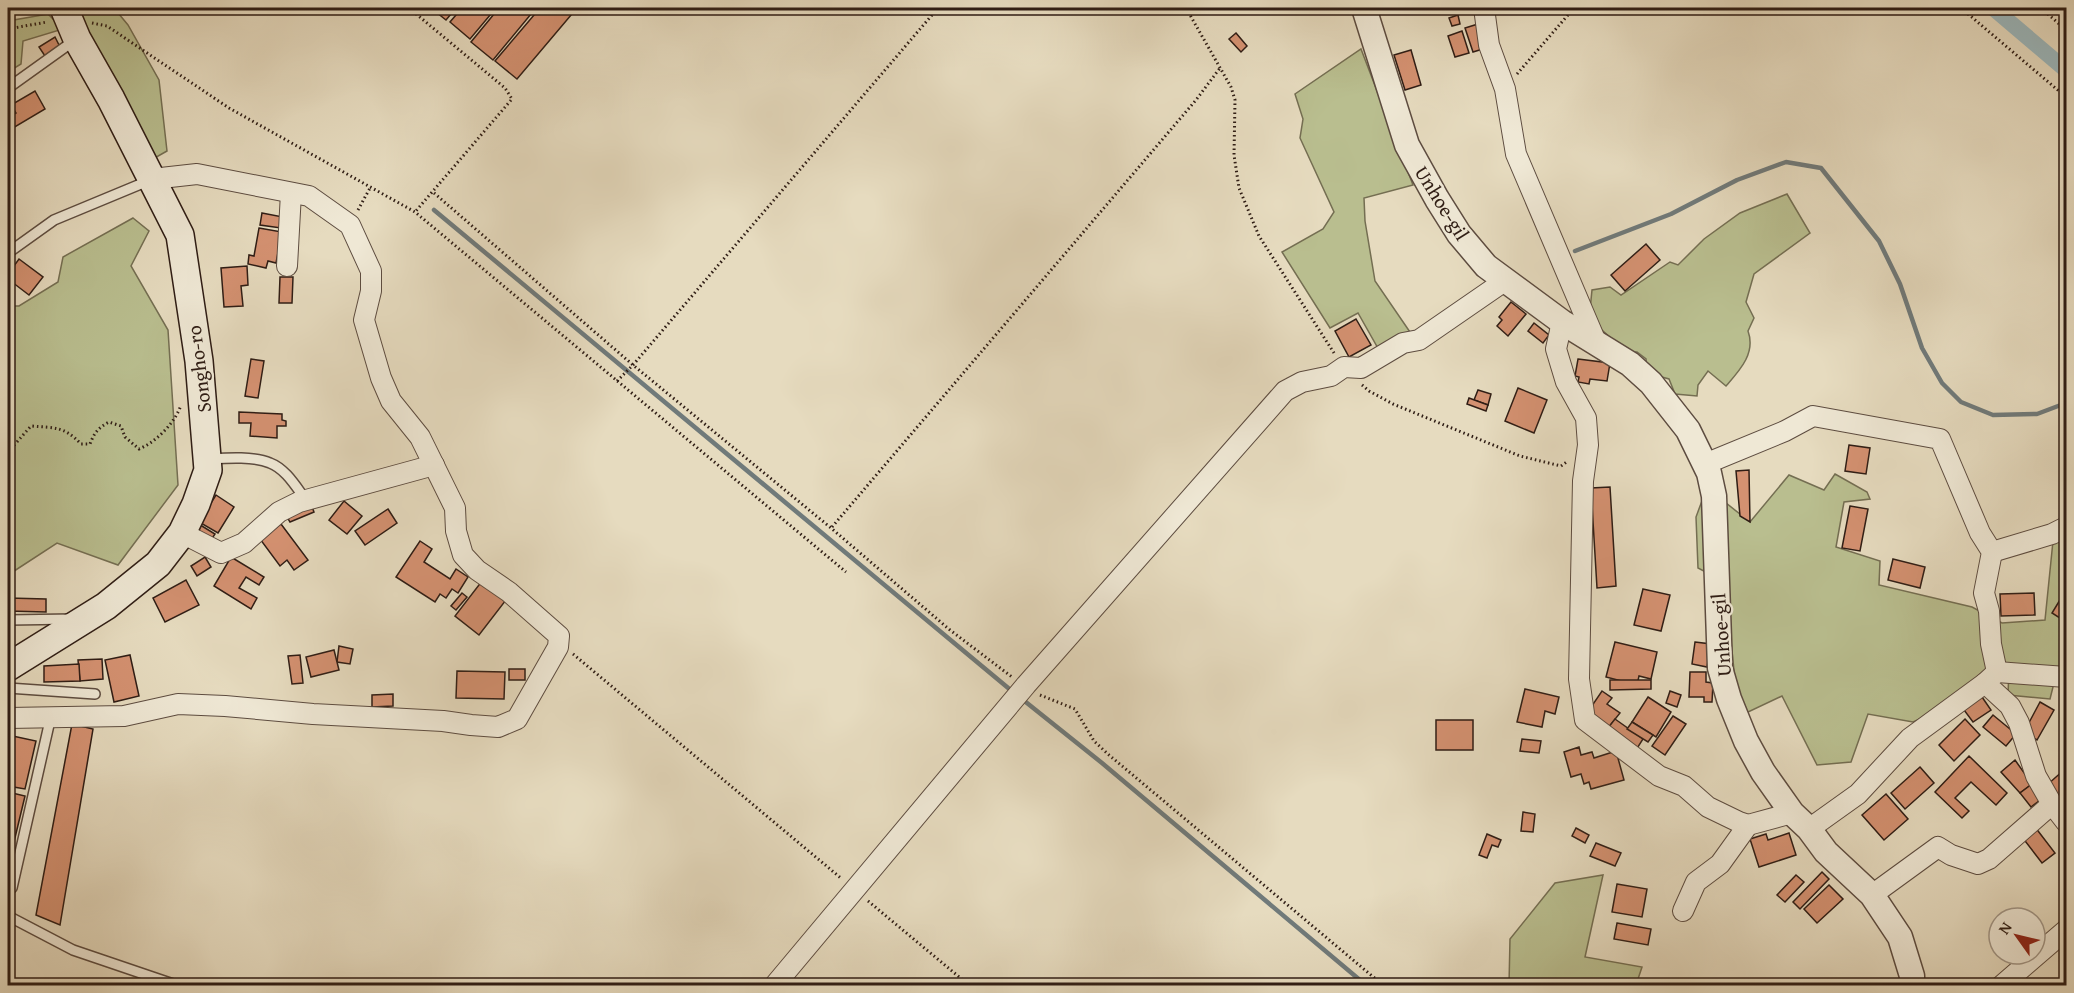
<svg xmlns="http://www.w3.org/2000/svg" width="2074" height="993" font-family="'Gentium Book Plus',serif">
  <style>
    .green { fill: #b9be8f; stroke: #746e52; stroke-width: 1.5 }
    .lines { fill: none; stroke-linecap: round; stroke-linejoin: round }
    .stream { stroke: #707a7a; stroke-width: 4.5 }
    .canal { stroke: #9cb8bd; stroke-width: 16 }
    .building { fill: #d49171; stroke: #2f1d15; stroke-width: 1.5 }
    .service-casing { stroke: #5d4c40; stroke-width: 12 }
    .minor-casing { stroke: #5d4c40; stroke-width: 22 }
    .tertiary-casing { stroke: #5d4c40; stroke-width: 27 }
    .secondary-casing { stroke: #2f1d15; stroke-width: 30 }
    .path { stroke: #2f1d15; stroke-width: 3; stroke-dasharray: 1.5 3; stroke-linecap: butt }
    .service { stroke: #efe8d5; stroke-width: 9 }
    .minor { stroke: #efe8d5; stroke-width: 20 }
    .tertiary { stroke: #efe8d5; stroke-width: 24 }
    .secondary { stroke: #efe8d5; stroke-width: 27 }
    .labels { text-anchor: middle; stroke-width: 4.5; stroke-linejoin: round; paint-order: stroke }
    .street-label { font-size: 20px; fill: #2f1d15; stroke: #efe8d5 }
  </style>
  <rect width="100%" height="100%" fill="#e6dbbf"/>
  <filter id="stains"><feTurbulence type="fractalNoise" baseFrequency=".00333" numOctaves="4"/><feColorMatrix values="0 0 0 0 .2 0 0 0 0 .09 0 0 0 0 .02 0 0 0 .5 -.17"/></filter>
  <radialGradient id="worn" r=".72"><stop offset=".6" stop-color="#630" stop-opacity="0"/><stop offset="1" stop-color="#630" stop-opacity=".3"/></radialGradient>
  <g class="green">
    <path d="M 77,8 L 114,8 L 128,25 L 159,80 L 167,151 L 153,159 L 93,43 Z"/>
    <path d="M 48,14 L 63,29 L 23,41 L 21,64 L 8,72 L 8,21 Z"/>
    <path d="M 1361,49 L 1413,185 L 1364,198 L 1365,221 L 1375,281 L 1412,335 L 1379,350 L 1358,313 L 1330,328 L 1282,252 L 1323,229 L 1334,212 L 1300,138 L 1303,119 L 1295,94 Z"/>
    <path d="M 1787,194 L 1810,233 L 1754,274 L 1746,302 L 1754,318 L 1748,331 C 1756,353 1740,370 1726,386 L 1708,371 L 1698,385 L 1697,396 L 1675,394 L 1669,379 L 1647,373 L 1646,359 L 1637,352 L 1626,352 L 1602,330 L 1590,310 L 1592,290 L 1610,287 L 1621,295 L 1670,262 L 1678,265 L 1704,239 L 1740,213 Z"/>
    <path d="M 133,218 L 149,231 L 131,266 L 168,330 L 178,485 L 118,565 L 57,543 L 8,575 L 8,306 L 19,306 L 58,282 L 63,257 Z"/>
    <path d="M 1835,474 L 1867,492 L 1870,499 L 1844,502 L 1836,547 L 1880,561 L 1879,585 L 1972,607 L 2002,623 L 2045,620 L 2053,541 L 2066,535 L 2066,671 L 2057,671 L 2050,699 L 2008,695 L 2009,669 L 1936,712 L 1913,722 L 1868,714 L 1851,762 L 1817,765 L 1782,696 L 1746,713 L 1736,690 L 1725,582 L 1698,568 L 1696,517 L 1703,498 L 1726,503 L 1750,522 L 1789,475 L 1824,490 Z"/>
    <path d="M 1603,875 L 1585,957 L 1642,967 L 1636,985 L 1509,985 L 1510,939 L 1555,883 Z"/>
  </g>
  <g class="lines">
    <g class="stream">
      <path d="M 434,210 L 1013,692"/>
      <path d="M 1575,251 L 1671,214 L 1737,180 L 1786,162 L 1821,168 L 1879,241 L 1900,284 L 1922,348 L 1942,383 L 1961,402 L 1993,415 L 2037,414 L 2066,403"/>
      <path d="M 1022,699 L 1102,763 L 1367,986"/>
    </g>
    <path class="canal" d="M 1993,8 L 2066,70"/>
  </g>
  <g class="building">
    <path d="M 431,8 L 456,8 L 446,20 Z"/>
    <path d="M 462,8 L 496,8 L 470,39 L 450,22 Z"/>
    <path d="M 499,8 L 536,8 L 493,60 L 471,42 Z"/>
    <path d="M 540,8 L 577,8 L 517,79 L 495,61 Z"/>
    <path d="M 1458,15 L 1460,24 L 1452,26 L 1449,18 Z"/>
    <path d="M 1478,24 L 1486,48 L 1473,52 L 1465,28 Z"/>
    <path d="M 1462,31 L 1469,53 L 1455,57 L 1448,36 Z"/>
    <path d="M 1236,33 L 1247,46 L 1241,52 L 1229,39 Z"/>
    <path d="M 55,37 L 60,47 L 45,56 L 39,47 Z"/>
    <path d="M 1411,50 L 1421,85 L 1405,90 L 1394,55 Z"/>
    <path d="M 35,91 L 45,109 L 8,131 L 8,118 L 16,113 L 11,105 Z"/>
    <path d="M 262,213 L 283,217 L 281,228 L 260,225 Z"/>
    <path d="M 259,228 L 282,232 L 276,263 L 268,261 L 266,268 L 248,264 L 249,255 L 254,256 Z"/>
    <path d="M 1646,244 L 1660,260 L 1625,291 L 1611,275 Z"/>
    <path d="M 19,259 L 43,277 L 29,295 L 8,279 L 8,274 Z"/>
    <path d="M 247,266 L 248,285 L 241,286 L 243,306 L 224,307 L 221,268 Z"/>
    <path d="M 280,277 L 293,277 L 292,303 L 279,303 Z"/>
    <path d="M 1511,302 L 1526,314 L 1508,336 L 1497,326 L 1502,320 L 1499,317 Z"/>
    <path d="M 1356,319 L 1371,345 L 1349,357 L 1335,331 Z"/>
    <path d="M 1534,323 L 1549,335 L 1543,343 L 1528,331 Z"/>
    <path d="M 251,359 L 264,361 L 258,398 L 245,396 Z"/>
    <path d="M 1578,359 L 1610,363 L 1607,381 L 1590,379 L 1589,384 L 1578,382 L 1579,377 L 1575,376 Z"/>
    <path d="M 1518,388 L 1547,400 L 1534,433 L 1505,421 Z"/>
    <path d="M 1478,390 L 1491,394 L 1488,405 L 1474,400 Z"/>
    <path d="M 1469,398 L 1488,405 L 1486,411 L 1467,404 Z"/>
    <path d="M 239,412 L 282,414 L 282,420 L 286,421 L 286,426 L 277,426 L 277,438 L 250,436 L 251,423 L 239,423 Z"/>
    <path d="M 1849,445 L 1870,448 L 1866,474 L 1845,471 Z"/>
    <path d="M 1749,470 L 1750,522 L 1740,516 L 1736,471 Z"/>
    <path d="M 1610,487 L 1616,586 L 1597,588 L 1591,488 Z"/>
    <path d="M 216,495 L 234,507 L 218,533 L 199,522 Z"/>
    <path d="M 344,501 L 362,516 L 347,534 L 329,520 Z"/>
    <path d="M 311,504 L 314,512 L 290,522 L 286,515 Z"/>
    <path d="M 1850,506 L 1868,509 L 1860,551 L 1842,548 Z"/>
    <path d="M 388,509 L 397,523 L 365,545 L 355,531 Z"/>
    <path d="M 197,523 L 215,534 L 209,543 L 191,532 Z"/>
    <path d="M 281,524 L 308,560 L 294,570 L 287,560 L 280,566 L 260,539 Z"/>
    <path d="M 420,541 L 432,549 L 424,562 L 450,579 L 456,569 L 468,577 L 458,593 L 452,589 L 446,598 L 440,594 L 435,602 L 396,577 Z"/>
    <path d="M 205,557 L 211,567 L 197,576 L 191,566 Z"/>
    <path d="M 231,557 L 264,577 L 259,585 L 246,577 L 239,588 L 257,598 L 251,609 L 214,586 Z"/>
    <path d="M 1893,559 L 1925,567 L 1920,588 L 1888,580 Z"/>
    <path d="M 186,580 L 199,605 L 165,622 L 153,598 Z"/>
    <path d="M 482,581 L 506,600 L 479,635 L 455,616 Z"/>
    <path d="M 1643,589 L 1670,595 L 1661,631 L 1634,625 Z"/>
    <path d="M 2066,590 L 2066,622 L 2052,613 Z"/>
    <path d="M 462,593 L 467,597 L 456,610 L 451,606 Z"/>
    <path d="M 2034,593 L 2035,615 L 2001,616 L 2000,594 Z"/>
    <path d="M 8,598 L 46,599 L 46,612 L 8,611 Z"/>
    <path d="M 1615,642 L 1657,652 L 1651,679 L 1639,676 L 1637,685 L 1606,677 Z"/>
    <path d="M 1695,642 L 1711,644 L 1707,667 L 1692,664 Z"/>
    <path d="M 339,646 L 353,649 L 350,664 L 337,662 Z"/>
    <path d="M 334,650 L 339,670 L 311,677 L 306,657 Z"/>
    <path d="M 130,655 L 139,696 L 114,702 L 105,660 Z"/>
    <path d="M 300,655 L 303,683 L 292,684 L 288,656 Z"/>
    <path d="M 102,659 L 103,679 L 80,681 L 78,660 Z"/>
    <path d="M 79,664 L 80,681 L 44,682 L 44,666 Z"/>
    <rect x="509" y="669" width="16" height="11"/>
    <path d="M 457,671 L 505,672 L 504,699 L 456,698 Z"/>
    <path d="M 1690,672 L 1706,672 L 1706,682 L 1713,683 L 1712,702 L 1704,702 L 1704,697 L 1689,697 Z"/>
    <path d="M 1610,680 L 1651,680 L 1651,689 L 1610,690 Z"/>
    <path d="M 1525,689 L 1559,697 L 1555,714 L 1545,711 L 1542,727 L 1517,722 Z"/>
    <path d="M 1602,691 L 1612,698 L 1607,704 L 1620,713 L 1608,728 L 1587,713 Z"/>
    <path d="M 1670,691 L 1681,695 L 1677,707 L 1666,703 Z"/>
    <path d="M 393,694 L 393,706 L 372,707 L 372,695 Z"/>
    <path d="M 1648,697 L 1671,712 L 1656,737 L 1632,722 Z"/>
    <path d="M 1982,697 L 1991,710 L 1973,722 L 1964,710 Z"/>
    <path d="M 2040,702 L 2054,710 L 2037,740 L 2024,732 Z"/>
    <path d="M 1993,715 L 2016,734 L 2006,746 L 1983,727 Z"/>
    <path d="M 1673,716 L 1686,724 L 1665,755 L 1652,746 Z"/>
    <path d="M 1615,719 L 1643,739 L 1636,750 L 1608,728 Z"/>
    <path d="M 1965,719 L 1980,735 L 1954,761 L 1939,745 Z"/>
    <rect x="1436" y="720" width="37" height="30"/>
    <path d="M 1632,722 L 1653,735 L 1648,742 L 1627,729 Z"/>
    <path d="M 72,724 L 93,729 L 60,925 L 36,915 Z"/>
    <path d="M 8,735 L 36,741 L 25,789 L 8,786 Z"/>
    <path d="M 1522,739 L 1541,741 L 1539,753 L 1520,751 Z"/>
    <path d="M 1579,747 L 1581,755 L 1592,752 L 1594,758 L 1616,751 L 1624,780 L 1591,789 L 1589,782 L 1584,784 L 1581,774 L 1571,777 L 1564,752 Z"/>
    <path d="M 1969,756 L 2007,793 L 1996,805 L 1971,782 L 1955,798 L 1969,811 L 1962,818 L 1935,792 Z"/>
    <path d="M 2015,760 L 2032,784 L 2020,793 L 2001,772 Z"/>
    <path d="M 1920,767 L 1934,783 L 1905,809 L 1891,793 Z"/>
    <path d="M 2065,769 L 2066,794 L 2060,800 L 2047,785 Z"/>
    <path d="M 2032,784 L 2043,798 L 2031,807 L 2020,793 Z"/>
    <path d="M 8,792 L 25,796 L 13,846 L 8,845 Z"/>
    <path d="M 1886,794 L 1908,819 L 1884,840 L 1862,815 Z"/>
    <path d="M 1523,812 L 1535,814 L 1533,832 L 1521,831 Z"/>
    <path d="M 2035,827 L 2055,853 L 2042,863 L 2022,837 Z"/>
    <path d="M 1576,828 L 1589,835 L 1585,843 L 1572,836 Z"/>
    <path d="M 1789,833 L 1796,855 L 1759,867 L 1750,839 L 1766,834 L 1768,840 Z"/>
    <path d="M 1487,834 L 1501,840 L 1498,847 L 1492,845 L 1487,858 L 1479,855 Z"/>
    <path d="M 1596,843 L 1621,853 L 1615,866 L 1590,856 Z"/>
    <path d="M 1822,872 L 1829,879 L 1800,909 L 1793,902 Z"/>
    <path d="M 1796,875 L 1804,882 L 1785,902 L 1777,895 Z"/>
    <path d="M 1617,884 L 1647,889 L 1642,917 L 1612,912 Z"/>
    <path d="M 1829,885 L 1843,899 L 1817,923 L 1804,909 Z"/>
    <path d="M 1617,923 L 1651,929 L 1648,945 L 1614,939 Z"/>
  </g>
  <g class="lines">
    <g class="service-casing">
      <g id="service">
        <path d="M 8,88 L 75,40"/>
        <path d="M 8,253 L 54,220 L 148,181"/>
        <path d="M 209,459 C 226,458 254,456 270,463 C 286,469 296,487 306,500"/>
        <path d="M 8,620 L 73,619"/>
        <path d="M 8,688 L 95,694"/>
        <path d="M 12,888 L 51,716"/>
        <path d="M 8,916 L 73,950 L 179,986"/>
      </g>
    </g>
    <g class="minor-casing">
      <g id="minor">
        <path d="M 1484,8 L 1489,45 L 1505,89 L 1516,154 L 1596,342"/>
        <path d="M 287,266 L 291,193"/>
        <path d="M 1562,322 L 1556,349 L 1566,382 L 1586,418 L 1588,445 L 1583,481 L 1579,679 L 1585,720 L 1659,776 L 1684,786 L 1708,807 L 1739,822 L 1748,825 L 1792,813"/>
        <path d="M 1705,464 L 1785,431 L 1813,416 L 1940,439 L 1980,533 L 1992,552 L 1984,593 L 1989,611 L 1991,644 L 1997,672 L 1985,683 L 2010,706 L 2019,723 L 2036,776 L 2052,804 L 2066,822"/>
        <path d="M 182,533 L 221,553 L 244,543 L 279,512 L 299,502 L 434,465"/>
        <path d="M 1992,552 L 2052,534 L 2066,527"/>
        <path d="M 1997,672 L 2066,677"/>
        <path d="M 8,718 L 124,716 L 178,704 L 225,706 L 313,714 L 443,721 L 471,725 L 498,727 L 517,719 L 558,647 L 559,636 L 509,592 L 477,570 L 463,555 L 456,531 L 455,508 L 420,437 L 391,401 L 381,378 L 364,320 L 371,291 L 371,271 L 350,225 L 309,196 L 197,174 L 152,179"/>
        <path d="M 1809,829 L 1858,794 L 1910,738 L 1985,683"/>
        <path d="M 1872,895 L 1938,847 L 1951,855 L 1978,864 L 1989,859 L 2052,804"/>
        <path d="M 1683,911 L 1696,882 L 1720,864 L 1748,825"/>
        <path d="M 774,986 L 1026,685 L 1285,391 L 1302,382 L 1331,376 L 1344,367 L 1361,368 L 1403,343 L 1419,340 L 1506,280"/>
        <path d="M 2001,986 L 2066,930"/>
      </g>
    </g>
    <g class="tertiary-casing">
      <path id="tertiary" d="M 1364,8 L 1407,145 L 1437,199 L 1459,234 L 1486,266 L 1562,322 L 1630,364 L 1651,383 L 1688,430 L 1709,473 L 1714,496 L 1720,668 L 1729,699 L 1746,741 L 1763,772 L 1792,813 L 1809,829 L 1826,852 L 1872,895 L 1900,937 L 1912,976 L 1912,986"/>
    </g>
    <g class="secondary-casing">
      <path id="secondary" d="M 8,667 L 106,606 L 158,564 L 182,533 L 196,504 L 208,470 L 199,361 L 180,235 L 111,99 L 77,39 L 64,8"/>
    </g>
    <g class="path">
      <path d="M 409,8 L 505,88 L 512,99 L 415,212"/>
      <path d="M 1186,8 L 1231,87 L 1235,100 L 1234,155 L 1239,188 L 1259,236 L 1334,353"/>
      <path d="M 1961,8 L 2066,97"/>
      <path d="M 2041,8 L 2066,30"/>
      <path d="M 92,23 L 107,26 L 229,108 L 415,212 L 846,572"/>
      <path d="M 8,29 L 47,22"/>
      <path d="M 1517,74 L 1574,8"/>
      <path d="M 434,193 L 633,365 L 831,528 L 950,630 L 1012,677"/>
      <path d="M 358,210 L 370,188"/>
      <path d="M 617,381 L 633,365 L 938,8"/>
      <path d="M 1362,385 L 1369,391 L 1393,404 L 1520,456 L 1561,466 L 1568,461"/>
      <path d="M 8,452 L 31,426 C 55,428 64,426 81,444 L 90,444 C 94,433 99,427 109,422 L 121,426 L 125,437 L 139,449 C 156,442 175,423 181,405"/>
      <path d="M 832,527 L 1196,100 L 1220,68"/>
      <path d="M 573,654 L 842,879"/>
      <path d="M 1040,695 L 1075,709 L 1094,741 L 1109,755 L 1384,986"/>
      <path d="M 868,901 L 970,986"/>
      <path d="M 234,986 L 256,986"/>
    </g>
    <use href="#service" class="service"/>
    <use href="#minor" class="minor"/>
    <use href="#tertiary" class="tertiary"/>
    <use href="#secondary" class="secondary"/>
  </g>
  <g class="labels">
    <g class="street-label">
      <text transform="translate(1442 203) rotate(58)" y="7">Unhoe-gil</text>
      <text transform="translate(199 369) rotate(-97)" y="7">Songho-ro</text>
      <text transform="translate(1721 635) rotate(-94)" y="7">Unhoe-gil</text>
    </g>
  </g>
  <rect width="2074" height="993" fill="none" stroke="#e6dbbf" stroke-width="30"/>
  <rect x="9" y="9" width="2056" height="975" fill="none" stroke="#2f1d15" stroke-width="3"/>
  <rect x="15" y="15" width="2044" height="963" fill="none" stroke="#2f1d15" stroke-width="1.5"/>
  <g transform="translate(2017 936) rotate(304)"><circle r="28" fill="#efe8d5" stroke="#a29788" stroke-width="1.5"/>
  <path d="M0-4.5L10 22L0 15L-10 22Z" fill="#8f2418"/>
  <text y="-9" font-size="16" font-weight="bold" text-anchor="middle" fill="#2f1d15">N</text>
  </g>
  <rect width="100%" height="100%" filter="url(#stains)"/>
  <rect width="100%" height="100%" fill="url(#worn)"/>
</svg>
